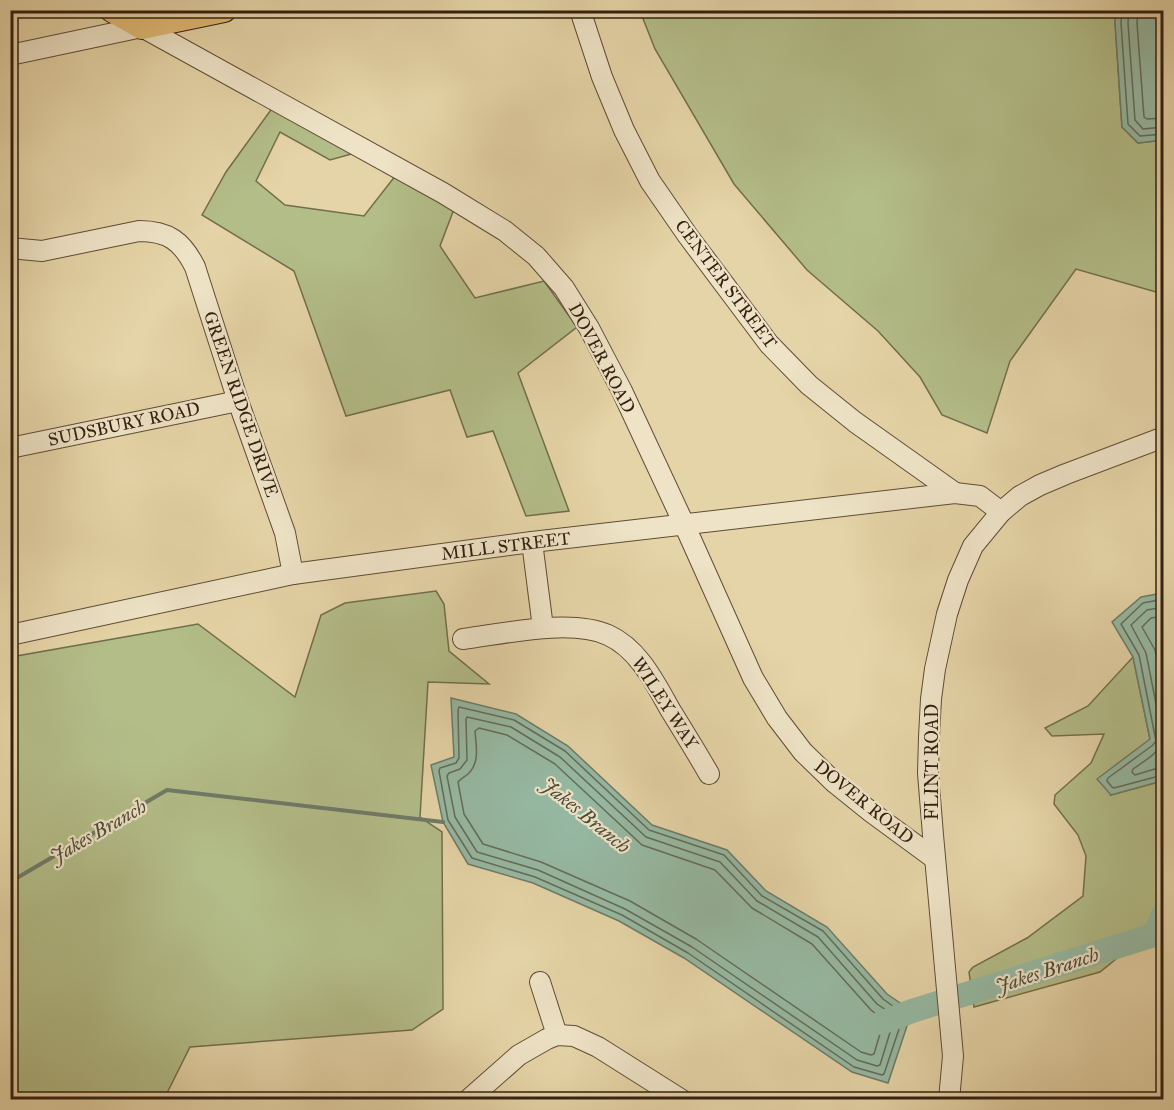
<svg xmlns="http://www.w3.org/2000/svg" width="1174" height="1110" font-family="'IM FELL Great Primer',serif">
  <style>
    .green { fill: #b3bd88; stroke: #726e4c; stroke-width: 1.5 }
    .water { fill: #96b9a3; stroke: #6e7b69; stroke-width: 1.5 }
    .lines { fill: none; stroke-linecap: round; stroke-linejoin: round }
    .shore { stroke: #646c5a; stroke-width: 1.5 }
    .stream { stroke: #6e7b69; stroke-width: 4 }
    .river { stroke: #96b9a3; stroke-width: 24 }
    .minor-casing { stroke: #5f4c36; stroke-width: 22 }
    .major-casing { stroke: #321f11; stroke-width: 26 }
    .minor { stroke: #eee3c6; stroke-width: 20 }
    .major { stroke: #e2ba74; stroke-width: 24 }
    .labels { text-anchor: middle; stroke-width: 4.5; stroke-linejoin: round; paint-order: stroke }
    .street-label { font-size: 18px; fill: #321f11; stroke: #eee3c6 }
    .water-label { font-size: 20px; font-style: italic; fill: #504d3d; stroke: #eee3c6 }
  </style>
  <rect width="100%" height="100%" fill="#e5d4a7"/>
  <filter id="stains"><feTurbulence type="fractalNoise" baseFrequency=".00333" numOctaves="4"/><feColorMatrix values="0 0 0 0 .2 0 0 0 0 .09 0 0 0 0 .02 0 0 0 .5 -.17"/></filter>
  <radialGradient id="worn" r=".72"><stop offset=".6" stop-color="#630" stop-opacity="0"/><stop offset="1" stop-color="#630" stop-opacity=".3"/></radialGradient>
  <g class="green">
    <path d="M 640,11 L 1116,11 L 1115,22 L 1122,127 L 1138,143 L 1163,140 L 1163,294 L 1076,269 L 1010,361 L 987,433 L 942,415 L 920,377 L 878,331 L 807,270 L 734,184 L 655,49 Z"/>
    <path d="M 273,107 L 355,153 L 330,160 L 280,132 L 256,181 L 285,205 L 364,216 L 396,175 L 454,209 L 440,246 L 475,298 L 544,281 L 577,327 L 518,373 L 569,511 L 526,516 L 493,431 L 467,437 L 450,390 L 346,416 L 294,271 L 202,215 L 226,172 Z"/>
    <path d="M 436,591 L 444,604 L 449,651 L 489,684 L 428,682 L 420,817 L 442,832 L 443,1009 L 412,1030 L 190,1047 L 164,1099 L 11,1099 L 11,657 L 198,624 L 295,697 L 321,615 L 345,603 Z"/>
    <path d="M 1133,657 L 1150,739 L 1111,795 L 1162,781 L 1163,892 L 1143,937 L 1100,972 L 974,1007 L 969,972 L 973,967 L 1027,938 L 1083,896 L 1086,856 L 1078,835 L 1054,804 L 1055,795 L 1091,763 L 1104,734 L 1052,736 L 1045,728 L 1088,706 Z"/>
  </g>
  <g class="water">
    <path d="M 1116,11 L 1163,11 L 1163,140 L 1138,143 L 1122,127 L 1115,22 Z"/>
    <path d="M 1163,593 L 1163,792 L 1162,781 L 1111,795 L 1097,779 L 1150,739 L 1133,657 L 1112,622 L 1141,597 Z"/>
    <path d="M 451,698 L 516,714 L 568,746 L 652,825 L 727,850 L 766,891 L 827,927 L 887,994 L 912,1011 L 888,1083 L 852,1072 L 684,958 L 619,921 L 533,883 L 468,864 L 443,822 L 431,765 L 454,757 Z"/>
  </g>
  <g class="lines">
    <g class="shore">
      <path d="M 1122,10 L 1121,23 L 1128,124 L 1140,136 L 1164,134"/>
      <path d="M 1129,10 L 1128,23 L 1135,120 L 1143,129 L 1164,127"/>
      <path d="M 1138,10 L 1137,23 L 1144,117 L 1147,119 L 1164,118"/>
      <path d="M 1164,599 L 1143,603 L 1121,624 L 1139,655 L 1156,741 L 1153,745 L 1108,778 L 1107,781 L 1112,787 L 1114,788 L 1159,776 L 1164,776"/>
      <path d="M 1164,607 L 1147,610 L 1131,625 L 1146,653 L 1163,739 C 1160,753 1144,761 1133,769 L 1132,772 L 1135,775 L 1158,768 L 1164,768"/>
      <path d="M 1164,616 L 1151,618 L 1142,627 L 1155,650 L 1164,696"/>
      <path d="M 459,707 L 514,720 L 565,751 L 649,830 L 724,855 L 762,896 L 823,931 L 883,999 L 904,1014 L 884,1074 L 882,1075 L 854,1067 L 688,953 L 622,915 L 535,877 L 472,858 L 448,820 L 439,771 L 440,768 L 456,763 L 459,758 L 458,710 Z"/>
      <path d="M 467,717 L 511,727 L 560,757 L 646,837 L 720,862 L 757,901 L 818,937 L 877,1004 L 895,1016 L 880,1065 L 877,1066 L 857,1060 L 692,947 L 625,909 L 538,870 L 477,852 L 455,817 L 447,776 L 449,773 L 460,769 L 467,760 L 466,719 Z"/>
      <path d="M 479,728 L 507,735 L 555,764 L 642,845 L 715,870 L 752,908 L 812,944 L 871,1010 L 884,1020 L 874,1054 L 871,1055 L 861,1052 L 696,939 L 630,901 L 541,862 L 483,844 L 464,814 L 458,782 C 461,778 465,777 469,773 C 480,762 476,745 475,731 Z"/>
    </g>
    <path class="stream" d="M 10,882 L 167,790 L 443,822"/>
    <path class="river" d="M 881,1023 L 912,1011 L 1154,935 L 1164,913"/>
    <g class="minor-casing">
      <g id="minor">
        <path d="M 580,10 L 602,77 L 624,130 L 650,181 L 688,236 L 769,344 L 809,385 L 855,422 L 955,493"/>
        <path d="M 10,55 L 142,27 L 443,193 L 505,231 L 536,256 L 564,288 L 589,328 L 622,391 L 684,524 L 753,678 L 777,718 L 803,752 L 835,783 L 871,812 L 935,859"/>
        <path d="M 10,248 L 42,251 L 139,231 C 168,231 182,241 195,267 L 238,401 L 285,533 L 293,574"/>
        <path d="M 10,448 L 238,401"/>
        <path d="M 532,542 L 543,628"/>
        <path d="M 10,635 L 293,574 L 532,542 L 955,493 L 980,496 L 1001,512"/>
        <path d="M 463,639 C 503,634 570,618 608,635 C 639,649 655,683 671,711 C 684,732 697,753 709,774"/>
        <path d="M 540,982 L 557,1035"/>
        <path d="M 468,1100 L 519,1055 L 547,1039 L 557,1035 L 574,1036 L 598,1047 L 682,1100"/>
        <path d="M 949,1100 L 953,1056 L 933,835 L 928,773 L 929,737 L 931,699 L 935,669 L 947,614 L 958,580 L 973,546 L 1001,512 L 1020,496 L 1040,485 L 1066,474 L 1164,437"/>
      </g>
    </g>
    <g class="major-casing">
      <path id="major" d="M 112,10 L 142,27 L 224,10"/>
    </g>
    <use href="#minor" class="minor"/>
    <use href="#major" class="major"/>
  </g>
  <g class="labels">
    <g class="street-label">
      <text transform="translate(726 284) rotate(53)" y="6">CENTER STREET</text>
      <text transform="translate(602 358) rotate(62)" y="6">DOVER ROAD</text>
      <text transform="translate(241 404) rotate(71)" y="6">GREEN RIDGE DRIVE</text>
      <text transform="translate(124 424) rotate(-12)" y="6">SUDSBURY ROAD</text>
      <text transform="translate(506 546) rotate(-7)" y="6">MILL STREET</text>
      <text transform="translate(665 703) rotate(57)" y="6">WILEY WAY</text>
      <text transform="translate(932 762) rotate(-90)" y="6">FLINT ROAD</text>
      <text transform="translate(864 802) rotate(39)" y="6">DOVER ROAD</text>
    </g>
    <g class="water-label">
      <text transform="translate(586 815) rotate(39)" y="7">Jakes Branch</text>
      <text transform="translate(98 831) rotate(-30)" y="7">Jakes Branch</text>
      <text transform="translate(1047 970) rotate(-18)" y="7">Jakes Branch</text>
    </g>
  </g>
  <rect width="1174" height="1110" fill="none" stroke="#e5d4a7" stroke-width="36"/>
  <rect x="12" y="12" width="1150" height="1086" fill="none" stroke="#321f11" stroke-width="3"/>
  <rect x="18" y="18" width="1138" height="1074" fill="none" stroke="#321f11" stroke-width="1.5"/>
  <rect width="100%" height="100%" filter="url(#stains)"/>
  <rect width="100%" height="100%" fill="url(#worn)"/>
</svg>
